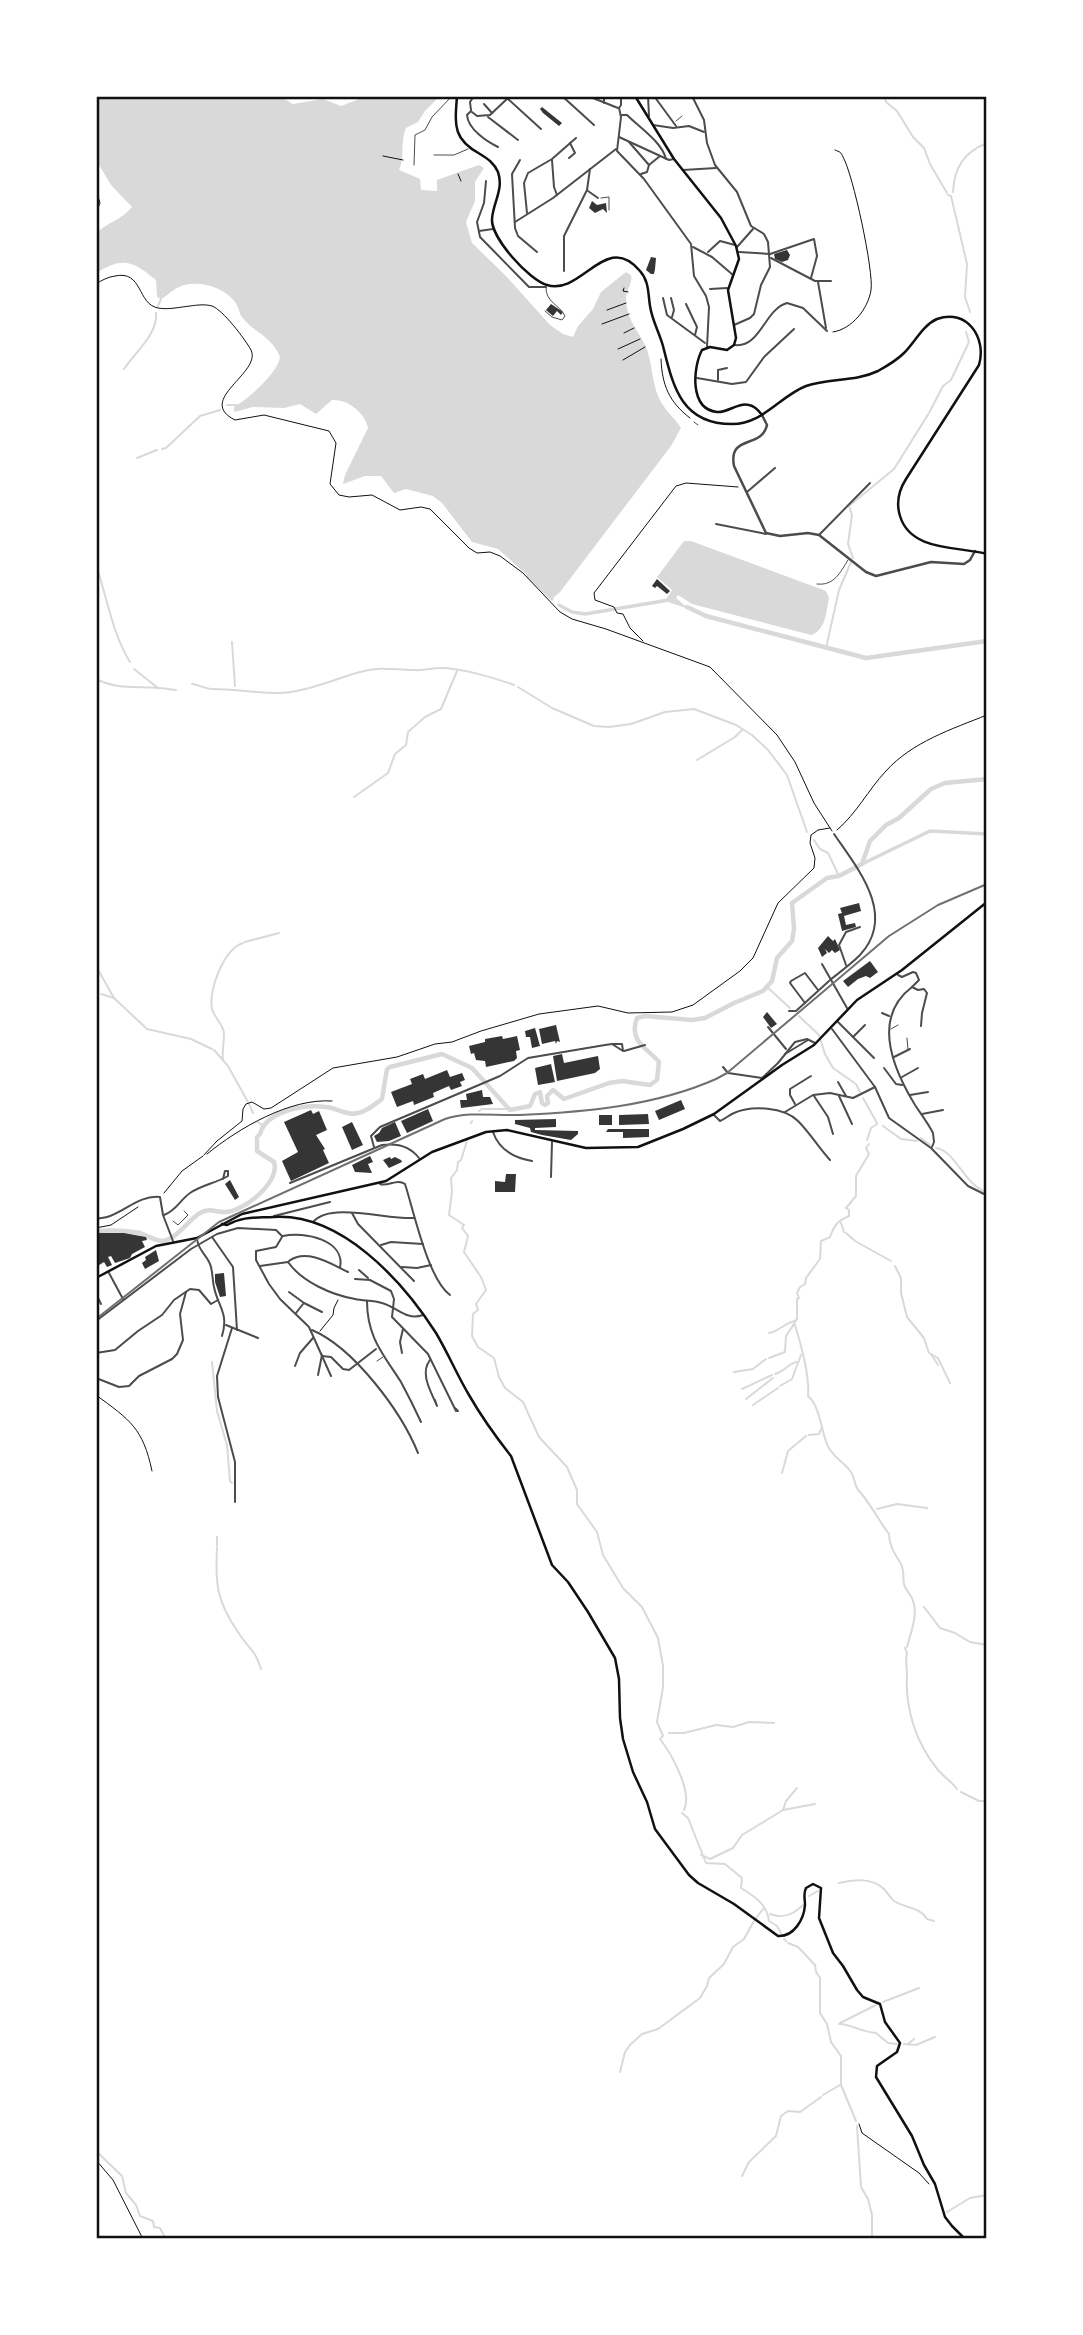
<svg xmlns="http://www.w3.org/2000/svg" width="1083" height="2335" font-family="'Archivo Narrow',sans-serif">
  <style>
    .water { fill: #d9d9d9 }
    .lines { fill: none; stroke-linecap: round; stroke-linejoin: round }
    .stream { stroke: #d9d9d9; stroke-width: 2 }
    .canal { stroke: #d9d9d9; stroke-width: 3.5 }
    .river { stroke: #d9d9d9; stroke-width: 4.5 }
    .building { fill: #353535 }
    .path { stroke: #111; stroke-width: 1 }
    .service { stroke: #4c4c4c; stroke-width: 1 }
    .minor { stroke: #4c4c4c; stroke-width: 2 }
    .tertiary { stroke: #4c4c4c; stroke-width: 2.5 }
    .secondary { stroke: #111; stroke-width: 2.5 }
    .rail { stroke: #707070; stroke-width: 2 }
    .neatline { fill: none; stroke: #111; stroke-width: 2.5 }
  </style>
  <rect width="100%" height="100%" fill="#fff"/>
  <g class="water">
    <path d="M 96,96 L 279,96 L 293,104 L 323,99 L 341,106 L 367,96 L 440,96 L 425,111 L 418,122 L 406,128 C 400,142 405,157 399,170 L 420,179 L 421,190 L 437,191 L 437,180 L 479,165 L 484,168 L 475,182 L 475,201 L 466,222 L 472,243 L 505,275 L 550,325 L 563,334 L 573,337 L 578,326 L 593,309 L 601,292 L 626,272 L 631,275 C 633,284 625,291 626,301 C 627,319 638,331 645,345 C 653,362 651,381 659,398 C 664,410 675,418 681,428 L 671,446 L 560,592 L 553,598 L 498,549 L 472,542 L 442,503 L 433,496 L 406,489 L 394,493 L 381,476 L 365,476 L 343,484 L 345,475 L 368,428 C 365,413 348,399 332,400 L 316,414 L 300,404 L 284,408 L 253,407 L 234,412 L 234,407 C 248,399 278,373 280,357 C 272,336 254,333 242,317 C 239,313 239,307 235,302 C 224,287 197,279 179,287 C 172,290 167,296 161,299 L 157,297 L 156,280 C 133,261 123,256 96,273 L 96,233 C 107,223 124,218 132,207 L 111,185 L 96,160 Z"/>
    <path d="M 684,541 L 691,541 L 826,591 L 829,598 C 826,612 826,630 811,635 L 692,604 L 678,595 L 676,598 L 689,609 L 665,601 L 672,590 L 657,577 Z"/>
  </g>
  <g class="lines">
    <g class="stream">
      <path d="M 885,96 L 886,102 L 897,111 L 913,137 L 924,148 L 930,164 L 947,193"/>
      <path d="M 953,192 C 954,168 964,152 987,143"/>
      <path d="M 948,195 L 951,196 L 967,264 L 965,297 L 970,312"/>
      <path d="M 158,306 L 161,299"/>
      <path d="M 124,369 C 136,351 158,334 156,313"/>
      <path d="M 227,405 L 237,405"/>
      <path d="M 162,449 L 166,448 L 200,416 L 220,410"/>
      <path d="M 137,458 L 157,450"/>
      <path d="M 853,558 L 848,544 L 852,515 L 849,506 L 894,469 L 929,413 L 943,386 L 951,380 L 969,342 L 966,332"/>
      <path d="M 96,565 C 107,597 112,633 130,662"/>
      <path d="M 232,642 L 235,686"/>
      <path d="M 826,648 L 839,590 L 851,562"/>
      <path d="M 134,669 L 158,688"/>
      <path d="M 96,679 C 118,690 136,686 159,688 C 165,688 171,690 176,690"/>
      <path d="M 192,684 C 199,685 206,689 213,689 C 234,689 255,693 277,693 C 305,693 334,679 360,672 C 382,666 393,670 414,670 C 423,671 432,668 441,668 C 461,668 495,678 514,685"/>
      <path d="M 518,687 L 552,708 L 594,726 L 609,727 L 631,724 L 665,712 L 694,709 L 736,725 L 752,735 L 768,750 L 787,775 L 807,832"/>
      <path d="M 697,760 L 735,737 L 742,730"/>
      <path d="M 354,797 L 388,773 L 395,754 L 406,745 L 408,732 L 425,717 L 441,709 L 457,671"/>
      <path d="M 814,840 L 820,849 L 828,853 L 839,876"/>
      <path d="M 245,942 L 279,933"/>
      <path d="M 96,966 L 114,998 L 147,1029 L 191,1039 L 212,1049"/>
      <path d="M 767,987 L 790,1008"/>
      <path d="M 101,994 L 114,998"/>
      <path d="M 799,1016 L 819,1035 L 825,1054 L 833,1068 L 856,1084 L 860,1092"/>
      <path d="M 214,1050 L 228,1066 L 248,1102"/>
      <path d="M 223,1060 C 222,1051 224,1042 224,1033 C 223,1024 214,1017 212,1009 C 208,990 224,949 243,943"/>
      <path d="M 863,1098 L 877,1123"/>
      <path d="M 249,1104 L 253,1113"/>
      <path d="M 479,1111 L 482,1109 L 507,1109"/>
      <path d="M 258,1122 L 262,1125"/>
      <path d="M 471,1123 L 472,1121"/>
      <path d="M 883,1126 L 901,1139 L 917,1141"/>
      <path d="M 921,1138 L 930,1145"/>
      <path d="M 867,1140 L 871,1128 L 877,1124"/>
      <path d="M 467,1141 L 461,1160 L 458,1162 L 457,1170 L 451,1178 L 452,1192 L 449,1215 L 464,1225 L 462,1228 L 468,1236 L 464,1252 L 481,1277 L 486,1290 L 476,1304 L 478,1310 L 473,1314 L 472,1336 L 478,1347 L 494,1358 L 499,1377 L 505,1388 L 523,1402 L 539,1437 L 567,1467 L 577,1490 L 577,1504 L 597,1532 L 603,1555 L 623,1588 L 642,1607 L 658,1638 L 663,1666 L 663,1687 L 657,1722 L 663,1736 L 660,1739 C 671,1753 693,1792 684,1810"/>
      <path d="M 869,1144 L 866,1148 L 869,1154 L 856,1176 L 856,1196 L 846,1208 L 849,1210 L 849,1216 C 837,1221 834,1226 830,1237 L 821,1241 L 820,1259 L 806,1278 L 805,1284 L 800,1287 L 797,1293 L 799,1298 L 797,1299 L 797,1319 L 794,1322 C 800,1341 810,1376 808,1396 C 820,1406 821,1430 827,1444 C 831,1456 844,1462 851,1472 C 855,1478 854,1486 859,1491 C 871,1504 878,1520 889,1534 C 889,1546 895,1554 901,1564 C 904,1570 903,1577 904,1584 C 905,1589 910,1594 912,1598 C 919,1613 911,1632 907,1647"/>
      <path d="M 936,1148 C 954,1150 963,1181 983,1191"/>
      <path d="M 986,1193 L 987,1193"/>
      <path d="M 841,1223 L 844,1232"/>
      <path d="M 846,1233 L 855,1241 L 891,1261"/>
      <path d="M 895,1266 L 901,1278 L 901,1293 L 907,1317 L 924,1338 L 929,1353 L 938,1358 L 950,1383"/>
      <path d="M 769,1333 C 780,1331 785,1322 796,1321"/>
      <path d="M 931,1354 L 938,1365"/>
      <path d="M 769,1358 L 785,1352 L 786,1336 L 794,1324"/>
      <path d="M 212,1362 L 217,1411 L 227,1445 L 230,1481 L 232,1483"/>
      <path d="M 734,1372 L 753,1369 L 766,1359"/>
      <path d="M 775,1374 C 784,1372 789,1363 797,1362"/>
      <path d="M 780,1386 L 792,1379 L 801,1355"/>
      <path d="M 742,1389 L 772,1375"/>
      <path d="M 746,1399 L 773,1378"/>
      <path d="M 753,1405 L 778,1388"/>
      <path d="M 809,1435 L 819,1434 L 822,1427"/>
      <path d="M 782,1473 L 788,1451 L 806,1436"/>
      <path d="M 877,1509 L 897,1504 L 927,1508"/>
      <path d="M 217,1546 L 217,1537"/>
      <path d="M 217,1548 C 215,1584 217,1602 238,1632 C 249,1650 254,1647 261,1669"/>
      <path d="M 924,1607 L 940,1628 L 955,1633 L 970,1642 L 987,1645"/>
      <path d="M 905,1648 L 907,1653 C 905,1661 907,1666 907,1675 C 905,1709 916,1743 938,1770 C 943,1776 952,1782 957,1789"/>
      <path d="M 669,1733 L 684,1733 L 716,1725 L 733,1727 L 749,1722 L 774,1723"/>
      <path d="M 961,1792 L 979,1801 L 987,1801"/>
      <path d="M 783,1810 L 786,1801 L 797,1788"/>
      <path d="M 682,1813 L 688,1818 L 706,1863 L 725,1864 L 742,1878 L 741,1888 C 754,1896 767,1904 769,1921 L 777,1926 L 781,1933"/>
      <path d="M 701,1855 L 710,1859 L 733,1848 L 742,1835 L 783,1810 L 815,1804"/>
      <path d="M 839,1883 C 854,1879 873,1878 884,1889 C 888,1893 890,1898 894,1901 C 905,1908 920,1907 927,1919 L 934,1921"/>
      <path d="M 809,1896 L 818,1891"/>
      <path d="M 770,1914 C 783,1919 793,1915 803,1905"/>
      <path d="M 756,1918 L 764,1908"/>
      <path d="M 784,1939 L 786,1941"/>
      <path d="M 788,1943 L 798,1947 L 815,1965 L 816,1972 L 820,1978 L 820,2013 L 827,2024 L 831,2042 L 841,2056 L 841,2085 L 856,2121"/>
      <path d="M 883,2002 L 919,1988"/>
      <path d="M 840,2023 L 876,2005"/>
      <path d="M 839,2024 C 849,2023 860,2032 876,2033 L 888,2043 L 897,2044"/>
      <path d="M 904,2044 L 916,2045 L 935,2037"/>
      <path d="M 908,2044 L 914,2039"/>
      <path d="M 620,2072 L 625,2052 L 630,2045 L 642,2034 L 658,2029 L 700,1998 L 707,1986 L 709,1978 L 724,1964 L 733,1947 L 744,1939 L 754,1921"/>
      <path d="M 823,2095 L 840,2085"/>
      <path d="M 857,2126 L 861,2187 L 868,2199 L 872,2215 L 872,2238"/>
      <path d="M 96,2151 L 122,2176 L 126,2193 L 136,2205 L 140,2216 L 153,2221 L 154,2227 L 160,2228 L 166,2239"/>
      <path d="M 742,2176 L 749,2162 L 776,2136 L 781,2116 L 788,2111 L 800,2112 L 821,2097"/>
      <path d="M 947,2212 L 970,2198 L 987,2195"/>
    </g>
    <g class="canal">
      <path d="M 528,576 L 552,599"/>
      <path d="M 559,605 L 572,612 L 585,614 L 669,600"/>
      <path d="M 862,864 L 930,831 L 987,834"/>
    </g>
    <g class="river">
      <path d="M 687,607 L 706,616 L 866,658 L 987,641"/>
      <path d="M 96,1231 C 110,1230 126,1230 140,1233 C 146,1235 154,1240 161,1241 C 176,1241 188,1220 200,1213 C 210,1207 218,1213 226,1212 C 244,1211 281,1182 274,1162 L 257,1151 L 257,1137 L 260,1134 C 266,1111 304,1104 326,1107 C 337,1108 347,1116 358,1113 C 366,1112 375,1104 382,1099 L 387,1069 L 390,1067 L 442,1054 L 472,1068 L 510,1110 L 530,1106 L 535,1094 L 540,1092 L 542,1103 L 545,1105 L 548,1103 L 547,1096 L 553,1090 L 564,1099 L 609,1083 L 622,1081 L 650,1085 L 657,1080 L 659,1062 C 647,1048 628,1041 637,1018 L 645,1016 L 692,1020 L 705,1018 L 734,1003 L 763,991 L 772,981 L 777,958 L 792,941 L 794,929 L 792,903 L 827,878 L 839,876 L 862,864 L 870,841 L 886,825 L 899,818 L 931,789 L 945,783 L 987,779"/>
    </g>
  </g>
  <g class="building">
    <path d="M 542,107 L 562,123 L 559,126 L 543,113 L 540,109 Z"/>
    <path d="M 592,201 L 597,205 L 606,203 L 607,213 L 603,209 L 595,213 L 589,208 Z"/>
    <path d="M 787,250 L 790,255 L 788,260 L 782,262 L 775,259 L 774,254 Z"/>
    <path d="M 651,257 L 656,258 L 655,269 L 654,274 L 651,274 L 646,270 Z"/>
    <path d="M 551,304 L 563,312 L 561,315 L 557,311 L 553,316 L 546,310 Z"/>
    <path d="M 657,579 L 670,591 L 667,594 L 657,586 L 655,588 L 652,586 Z"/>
    <path d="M 859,903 L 861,911 L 844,916 L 846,925 L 855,923 L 856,927 L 842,931 L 838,914 L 842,913 L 840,908 Z"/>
    <path d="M 828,936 L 833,941 L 835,939 L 840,950 L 835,953 L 832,950 L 829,953 L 825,949 L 827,953 L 822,957 L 818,948 Z"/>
    <path d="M 870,961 L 878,972 L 870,978 L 866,976 L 858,979 L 848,987 L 843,981 Z"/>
    <path d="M 767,1012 L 777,1024 L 771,1028 L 763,1017 Z"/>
    <path d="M 556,1025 L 560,1042 L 557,1041 L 556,1044 L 555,1041 L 542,1044 L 539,1029 Z"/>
    <path d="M 535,1028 L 540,1046 L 532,1048 L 530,1037 L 526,1037 L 525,1031 Z"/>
    <path d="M 502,1036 L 503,1039 L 517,1036 L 520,1050 L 516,1051 L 517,1058 L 514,1061 L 486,1067 L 485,1061 L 476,1060 L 474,1053 L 471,1054 L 469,1046 L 485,1042 L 485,1039 Z"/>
    <path d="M 562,1054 L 564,1063 L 598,1056 L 600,1069 L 595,1073 L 557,1081 L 553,1056 Z"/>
    <path d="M 551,1064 L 555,1082 L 538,1085 L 535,1068 Z"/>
    <path d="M 447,1070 L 450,1077 L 462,1073 L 465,1080 L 460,1082 L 462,1086 L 451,1090 L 449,1086 L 433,1093 L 434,1097 L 414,1105 L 413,1101 L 397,1107 L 391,1092 L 412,1084 L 410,1079 L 423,1074 L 425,1079 Z"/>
    <path d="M 482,1090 L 483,1097 L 490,1097 L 493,1104 L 461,1108 L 460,1100 L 467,1100 L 466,1094 Z"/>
    <path d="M 681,1100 L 685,1109 L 659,1120 L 655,1111 Z"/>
    <path d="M 428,1109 L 433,1121 L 407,1133 L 401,1121 Z"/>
    <path d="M 311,1110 L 313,1114 L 319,1111 L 327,1130 L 316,1135 L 325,1149 L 323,1150 L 329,1163 L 291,1181 L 282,1161 L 298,1152 L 284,1122 Z"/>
    <path d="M 648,1114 L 649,1124 L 619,1125 L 619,1115 Z"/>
    <rect x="599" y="1115" width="13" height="10"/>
    <path d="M 556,1119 L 556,1127 L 535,1128 L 535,1130 L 578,1131 L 578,1134 L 571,1140 L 542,1135 L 531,1132 L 530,1128 L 515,1124 L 515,1120 Z"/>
    <path d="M 352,1122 L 363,1145 L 352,1150 L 342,1127 Z"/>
    <path d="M 395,1122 L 401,1136 L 389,1141 L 377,1142 L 374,1136 L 379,1133 L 382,1128 Z"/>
    <path d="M 649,1129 L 649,1137 L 623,1138 L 623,1132 L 606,1132 L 608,1129 Z"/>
    <path d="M 370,1156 L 373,1162 L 368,1164 L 372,1173 L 355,1172 L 352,1165 Z"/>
    <path d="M 390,1157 L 391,1159 L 395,1157 L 401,1160 L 402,1162 L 389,1168 L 383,1160 Z"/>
    <path d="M 506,1174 L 516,1174 L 515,1192 L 495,1192 L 495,1181 L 505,1182 Z"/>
    <path d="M 230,1180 L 239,1197 L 235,1200 L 225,1184 Z"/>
    <path d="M 96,1233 L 124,1233 L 146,1237 L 147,1240 L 142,1241 L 145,1247 L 132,1254 L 130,1258 L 115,1263 L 111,1256 L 108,1257 L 112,1265 L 107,1267 L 104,1262 L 96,1267 Z"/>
    <path d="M 156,1250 L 159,1261 L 145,1269 L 142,1263 L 146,1260 L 145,1257 Z"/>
    <path d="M 224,1273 L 226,1296 L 220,1297 L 215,1282 L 215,1274 Z"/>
  </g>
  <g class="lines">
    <g class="path">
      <path d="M 383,156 L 403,160"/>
      <path d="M 458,174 L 461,181"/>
      <path d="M 96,190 L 100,203 L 96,212"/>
      <path d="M 96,284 C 102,280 108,277 115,276 C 143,270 137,304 158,308 C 168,310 180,307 190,306 C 197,305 205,304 212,306 C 223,310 245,339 251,350 C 262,373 195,400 235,420 L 264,415 L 329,431 L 336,443 L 330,484 L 339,495 L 349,497 L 372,495 L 400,510 L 421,507 L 430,509 L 469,548 L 477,553 L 490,552 L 500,556 L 523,573 L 560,612 L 572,619 L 606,629 L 710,667 L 777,735 L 795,762 L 814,803 L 832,831"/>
      <path d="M 624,288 L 623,291 L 628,292"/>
      <path d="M 607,310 L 626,303"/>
      <path d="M 602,324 L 629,314"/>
      <path d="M 833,332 C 852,329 868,309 871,290 C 874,272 853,174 843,157 C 841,152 840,152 835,150"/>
      <path d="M 624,333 L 634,328"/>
      <path d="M 618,349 L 640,339"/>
      <path d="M 661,359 C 662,385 669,402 690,418"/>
      <path d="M 623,360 L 645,347"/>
      <path d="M 643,641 L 630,628 L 623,614 L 617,613 L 614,607 L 595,600 L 594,593 L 676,486 L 686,483 L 738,487"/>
      <path d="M 837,830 C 857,813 868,790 886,771 C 912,742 952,729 987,715"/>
      <path d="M 207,1154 C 239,1128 290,1098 332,1101"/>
      <path d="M 204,1155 L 217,1141 L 242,1121 L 243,1109 L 246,1104 L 252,1102 L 264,1109 L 271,1108 L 333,1068 L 397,1057 L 435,1044 L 452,1042 L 481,1031 L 539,1014 L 598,1006 L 628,1013 L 672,1012 L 693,1005 L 740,971 L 753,958 L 778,903 L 814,868 L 815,858 L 810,843 L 811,835 L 818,830 L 830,828"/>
      <path d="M 164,1193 L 182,1171 L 203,1156"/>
      <path d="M 96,1228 L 111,1225 L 138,1207"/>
      <path d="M 320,1331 L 333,1315 L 334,1308 L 338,1300"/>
      <path d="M 96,1395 C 130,1420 143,1428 152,1471"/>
      <path d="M 96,1629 L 97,1629"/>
      <path d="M 859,2124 L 862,2133 L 919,2173 L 929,2184"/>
      <path d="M 96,2160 L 113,2180 L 143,2239"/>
    </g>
    <g class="service">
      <path d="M 676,121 L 682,116"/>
      <path d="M 434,155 L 454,155 L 468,149"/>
      <path d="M 414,165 L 415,135 L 425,130 L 432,117 L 452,96"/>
      <path d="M 601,198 L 609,197 L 609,210"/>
      <path d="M 545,311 L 552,317 L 562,320 L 565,316 C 560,305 545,302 546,287"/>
      <path d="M 694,422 L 698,425"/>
      <path d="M 817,584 C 834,586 840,573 848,560"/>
      <path d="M 891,1029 L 898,1025"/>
      <path d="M 907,1038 L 908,1050"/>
      <path d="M 173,1221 L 178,1225 L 188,1215 L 184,1211"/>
      <path d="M 377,1361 L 383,1357"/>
    </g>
    <g class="minor">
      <path d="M 562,96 L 594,125"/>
      <path d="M 588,96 L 618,108"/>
      <path d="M 604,96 L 604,103"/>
      <path d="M 621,96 L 621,105 L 619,108 L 621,117 L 617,151 L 644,179 L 691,244 L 694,276 L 706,296 L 709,307 L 707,347"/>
      <path d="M 648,96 L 649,116"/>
      <path d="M 654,96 L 676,126"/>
      <path d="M 692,96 L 704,120 L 707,143 L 715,165 L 737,192 L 751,226 L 764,234 L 768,242 L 770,267 L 761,285 L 754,314 L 750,318 L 734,325"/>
      <path d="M 508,99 L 541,129"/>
      <path d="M 484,104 L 492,113"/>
      <path d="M 471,110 L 470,102 L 474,96"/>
      <path d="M 471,111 L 467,115 C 468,129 486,141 498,147"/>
      <path d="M 472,112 L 477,116 L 490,115 L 510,96"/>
      <path d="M 622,115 L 627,115 C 639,127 662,142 666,159"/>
      <path d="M 488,117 L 518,140"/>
      <path d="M 653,125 L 673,128 L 689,126 L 704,132"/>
      <path d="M 619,137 L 669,160 L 674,159"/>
      <path d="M 629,142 L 649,165"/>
      <path d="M 569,158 L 575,153 L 570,143"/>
      <path d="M 520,160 L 512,174 L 515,228 L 518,236 L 537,252"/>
      <path d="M 552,160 L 554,187 L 557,195"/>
      <path d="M 683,170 L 716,168"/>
      <path d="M 641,174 L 647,172 L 649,165 L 660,156"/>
      <path d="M 486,181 L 484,203 L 477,222 L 480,237 L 529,287 L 546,287"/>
      <path d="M 588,191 L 598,198"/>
      <path d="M 527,213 L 524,183 L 528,173 L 552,159 L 576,138"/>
      <path d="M 515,222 L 553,198 L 616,149"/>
      <path d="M 479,231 L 493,229"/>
      <path d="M 693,247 L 712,257 L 733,275"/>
      <path d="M 737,247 L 753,229"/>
      <path d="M 708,252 L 720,241 L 735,245"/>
      <path d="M 739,252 L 770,254 L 814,239 L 817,256 L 811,278"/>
      <path d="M 771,258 L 815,281 L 831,281"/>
      <path d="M 564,271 L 564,236 L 587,190 L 590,169"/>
      <path d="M 818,282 L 826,328"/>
      <path d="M 710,289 L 727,288"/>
      <path d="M 663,298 L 667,315 L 705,343"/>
      <path d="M 671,298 L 674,310 L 672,317"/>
      <path d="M 686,304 L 697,327 L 695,335"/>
      <path d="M 735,345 C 760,348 765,309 787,303 L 803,308 L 827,331"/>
      <path d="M 697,378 L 732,384 L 746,382 L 764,357 L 794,329"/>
      <path d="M 718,380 L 718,370 L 727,368"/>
      <path d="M 747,492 L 775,468"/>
      <path d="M 716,524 L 766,534"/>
      <path d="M 819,535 L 870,483"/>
      <path d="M 822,964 L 847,1008"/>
      <path d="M 846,965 L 839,945 L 846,932 L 860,927"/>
      <path d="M 898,975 L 902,977 L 913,972 L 916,973 L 919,980 L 912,987 L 918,990 L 924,989 L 927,993 L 922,1013 L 921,1026"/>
      <path d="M 830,980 C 840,972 851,964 860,955 C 897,915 858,869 834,834"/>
      <path d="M 912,987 C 871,1018 893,1069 915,1105 C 921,1114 928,1123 933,1133 L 934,1142 L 932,1147"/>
      <path d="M 805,1003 L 790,983 L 791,981 L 805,973 L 818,990"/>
      <path d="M 789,1011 L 796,1011 L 829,981"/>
      <path d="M 882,1013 L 889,1016"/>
      <path d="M 838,1022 L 874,1058"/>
      <path d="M 768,1027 L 786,1049"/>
      <path d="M 832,1029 L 875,1087 L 889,1118 L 931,1148 L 968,1186 L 984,1194"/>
      <path d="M 853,1037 L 865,1025"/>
      <path d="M 624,1051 L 645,1045"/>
      <path d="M 785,1054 L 808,1040"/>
      <path d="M 894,1057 L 910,1049"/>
      <path d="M 723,1067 L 728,1073 L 762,1078 L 778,1063 L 795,1042 L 807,1039 L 815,1043"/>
      <path d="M 884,1068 L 896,1084 L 902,1085"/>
      <path d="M 902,1077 L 918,1068"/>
      <path d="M 838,1082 L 846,1096"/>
      <path d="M 910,1095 L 928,1092"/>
      <path d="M 814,1096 L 828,1117 L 833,1134"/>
      <path d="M 839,1096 L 852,1124"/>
      <path d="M 795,1104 L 790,1095 L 790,1089 L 811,1076"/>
      <path d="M 785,1112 L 813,1095 L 830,1093 L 853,1098 L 875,1087"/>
      <path d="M 922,1114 L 943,1110"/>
      <path d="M 714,1115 L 720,1121 C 725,1119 729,1115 734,1113 C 752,1105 784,1107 798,1121 C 810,1133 819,1148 830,1160"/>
      <path d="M 493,1132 C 499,1150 515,1158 532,1161"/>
      <path d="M 374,1147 L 371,1136 L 380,1127 L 500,1076 L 528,1058 L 605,1045 L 612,1044 L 623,1051 L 622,1044 L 612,1044"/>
      <path d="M 551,1177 L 552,1142"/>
      <path d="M 290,1183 L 382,1145 C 397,1143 410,1146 419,1158"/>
      <path d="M 380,1184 C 388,1187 397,1178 405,1184 C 414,1212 428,1279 450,1295"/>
      <path d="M 352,1213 L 358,1224 L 414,1281"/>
      <path d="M 164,1215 C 176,1211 180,1200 190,1193 C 202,1185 216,1183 228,1176 L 228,1171 L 225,1171 L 223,1179"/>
      <path d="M 274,1216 L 330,1202"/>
      <path d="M 96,1219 C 100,1218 104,1218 107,1217 C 126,1211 139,1195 160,1197 L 163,1215 L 173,1241"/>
      <path d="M 314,1221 C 332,1202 388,1220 414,1218"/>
      <path d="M 283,1236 C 304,1231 346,1240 340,1268"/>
      <path d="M 212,1237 L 233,1267 L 237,1330"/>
      <path d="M 282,1237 L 276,1247 L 256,1251 L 256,1260 L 269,1284 L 280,1299 L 309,1327 L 331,1376"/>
      <path d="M 197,1239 C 198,1250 206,1254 210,1264 C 213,1271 212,1279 214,1287 C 218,1307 229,1313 222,1336"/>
      <path d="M 381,1245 L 391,1242 L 423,1244"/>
      <path d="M 289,1261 C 307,1248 331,1264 348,1272"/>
      <path d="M 260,1266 L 288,1262 C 302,1282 332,1295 355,1299 C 364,1301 373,1300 382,1303 C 397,1307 406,1321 423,1315"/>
      <path d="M 402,1267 L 417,1268 L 431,1265"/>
      <path d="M 359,1270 L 368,1278"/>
      <path d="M 109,1273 L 123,1299"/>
      <path d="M 355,1279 L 370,1280 L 391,1291 L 394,1299 L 392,1317 L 428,1354 L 456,1411 L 458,1411 L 455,1408"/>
      <path d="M 289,1292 L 304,1303 L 322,1312"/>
      <path d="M 96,1294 L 101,1304"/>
      <path d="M 367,1301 C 367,1337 383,1354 401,1382 C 408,1395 415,1409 421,1422"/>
      <path d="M 296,1313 L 303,1304"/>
      <path d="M 96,1321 L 191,1249 L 217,1234 L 238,1228 L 276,1230 L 282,1236"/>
      <path d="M 226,1325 L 258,1338"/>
      <path d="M 232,1328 L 217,1376 L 218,1397 L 235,1462 L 235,1502"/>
      <path d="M 312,1330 C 354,1348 401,1411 418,1453"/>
      <path d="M 96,1353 L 115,1350 L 138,1331 L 162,1315 L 174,1300 L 190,1289 L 199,1290 L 211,1304 L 218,1300"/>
      <path d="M 402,1353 L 400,1342 L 403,1329"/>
      <path d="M 322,1356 L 331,1357 L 343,1369 L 349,1370 L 376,1349"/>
      <path d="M 430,1360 C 419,1374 432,1393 437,1406 L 435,1400"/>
      <path d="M 295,1366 L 300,1353 L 313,1338"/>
      <path d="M 318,1375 L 322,1355"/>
      <path d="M 96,1378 L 119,1387 L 129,1386 L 139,1376 L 172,1359 L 177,1354 L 183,1340 L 180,1314 L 186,1292"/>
    </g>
    <path class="tertiary" d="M 762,415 L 767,425 C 762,449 728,434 734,466 L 766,533 L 780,536 L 808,533 L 819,535 L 866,572 L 876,576 L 931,562 L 964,564 L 970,560 L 975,551"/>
    <g class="secondary">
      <path d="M 457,96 C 455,124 452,139 480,154 C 488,159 494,163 498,172 C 504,189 493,203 492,219 C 491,238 529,280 547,285 C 582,296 606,230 640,271 C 649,281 648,293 650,306 C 652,320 659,332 663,346 C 673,386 681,424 732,424 C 763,424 780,396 806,386 C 830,378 855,382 878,371 C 887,366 897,360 904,353 C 915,342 923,325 937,319 C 967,308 987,338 979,365 L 906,479 C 899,490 896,503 900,516 C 911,552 958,546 987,554"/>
      <path d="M 635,96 L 674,159 L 721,218 L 736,246 L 739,259 L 728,290 L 736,338 L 734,345 L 727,350 L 710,347 L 702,350 C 693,367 689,409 717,412 C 728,413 738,402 749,405 C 755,406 759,411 762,415"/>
      <path d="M 222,1224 L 227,1225 C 243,1216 256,1218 274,1217 C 341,1213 402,1280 436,1333 C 448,1353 457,1375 469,1395 C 481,1416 496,1437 511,1456 L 552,1565 L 568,1582 L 588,1612 L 615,1658 L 619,1679 L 620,1718 L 623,1739 L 633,1772 L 647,1802 L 655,1829 L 689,1875 L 698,1883 L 734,1904 L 778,1936 C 794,1937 804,1919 805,1905 C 805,1898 803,1894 806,1888 L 813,1884 L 821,1888 L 819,1918 L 833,1953 L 843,1966 L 857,1990 L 863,1997 L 880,2004 L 885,2022 L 900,2043 L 897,2052 L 877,2066 L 876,2077 L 912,2136 L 924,2165 L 935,2184 L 945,2217 L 952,2226 L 965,2239"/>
      <path d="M 96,1278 L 156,1246 L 197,1238 L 242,1214 L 386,1181 L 432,1152 L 486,1132 L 507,1130 L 586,1148 L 638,1147 L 683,1129 L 714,1114 L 782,1065 L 814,1045 L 857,1000 L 902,970 L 987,902"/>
    </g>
    <path class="rail" d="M 96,1319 L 219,1222 L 445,1119 C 470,1111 494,1116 520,1115 C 586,1112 655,1106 716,1079 L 727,1073 L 889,936 L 938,905 L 987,884"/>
  </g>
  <rect width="1083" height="2335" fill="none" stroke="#ffffff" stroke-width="196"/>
  <rect x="98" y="98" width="887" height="2139" class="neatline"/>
</svg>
